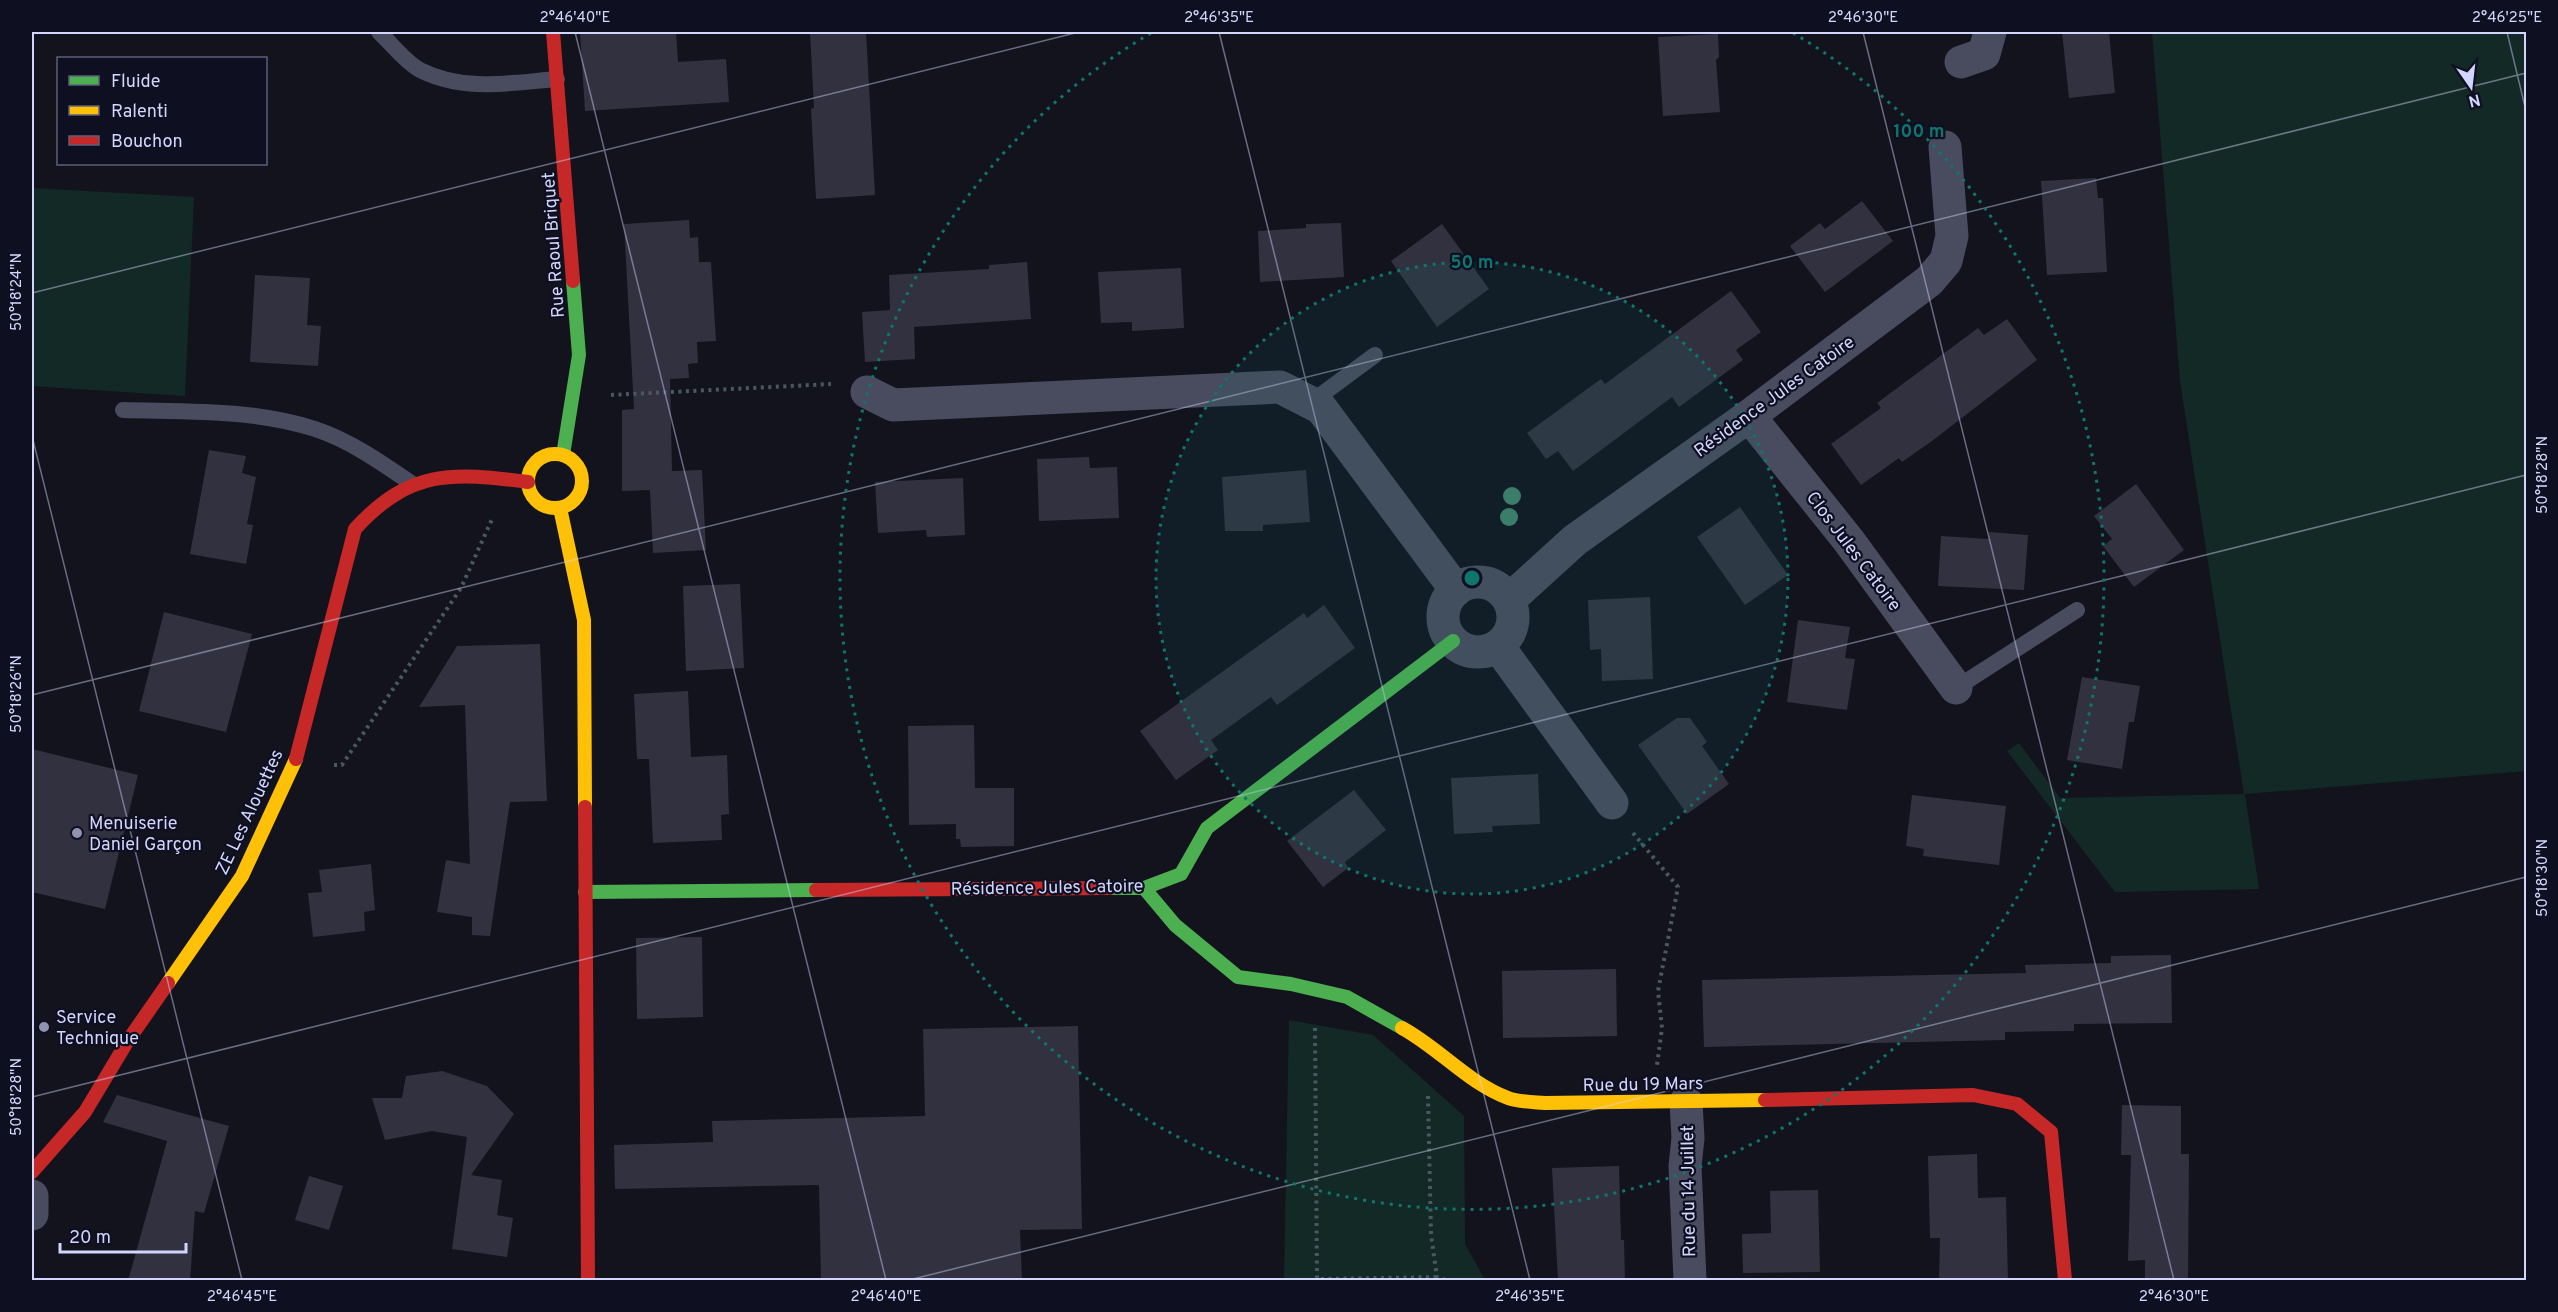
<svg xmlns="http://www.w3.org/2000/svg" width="2558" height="1312" font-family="Overpass,sans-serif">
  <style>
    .green { fill: #132926 }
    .building { fill: #313140 }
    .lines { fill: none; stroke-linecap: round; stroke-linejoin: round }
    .path { stroke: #495961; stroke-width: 4; stroke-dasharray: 3 4.5; stroke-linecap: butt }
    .lane { stroke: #494b5e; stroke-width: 16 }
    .street { stroke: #494b5e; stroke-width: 33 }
    .fast { stroke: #4caf50; stroke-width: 14 }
    .slow { stroke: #ffc107; stroke-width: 14 }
    .jam { stroke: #c62828; stroke-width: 14 }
    .tree { fill: #407f69 }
    .ticks { fill: none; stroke: #d3d6fc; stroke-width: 1.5; stroke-opacity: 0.45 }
    .ring { fill: none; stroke: #0f766e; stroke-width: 3; stroke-dasharray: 3 6 }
    .poi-dot { fill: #9092ae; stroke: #0f0f22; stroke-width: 2 }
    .labels { text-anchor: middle; stroke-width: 4.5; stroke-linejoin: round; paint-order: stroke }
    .street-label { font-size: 18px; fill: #d3d6fc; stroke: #0f0f22 }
    .poi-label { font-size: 18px; fill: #d3d6fc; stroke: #0f0f22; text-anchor: start }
    .centre { fill: #0f766e; stroke: #0f0f22; stroke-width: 3 }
    .ring-label { font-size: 18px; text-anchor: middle; font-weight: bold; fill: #0f766e; stroke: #0f0f22; stroke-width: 4.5; stroke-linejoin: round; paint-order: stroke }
    .neatline { fill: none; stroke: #d3d6fc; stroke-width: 2 }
    .ticks-label { font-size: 15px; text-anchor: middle; fill: #d3d6fc }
  </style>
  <rect width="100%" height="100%" fill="#13131e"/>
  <g class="green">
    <path d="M 2152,32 L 2526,32 L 2526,771 L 2245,794 L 2259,889 L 2115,892 L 2007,751 L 2019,743 L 2060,798 L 2244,794 L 2180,381 Z"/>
    <path d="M 32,188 L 194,197 L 185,396 L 32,386 Z"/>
    <path d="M 1289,1020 L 1373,1035 L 1464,1116 L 1465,1244 L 1485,1280 L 1284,1280 Z"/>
  </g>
  <g class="building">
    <path d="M 580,32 L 676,32 L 678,62 L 726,59 L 729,102 L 585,111 Z"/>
    <path d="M 810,32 L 866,32 L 875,195 L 816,199 L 811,109 L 814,108 Z"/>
    <path d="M 2062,32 L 2109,32 L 2115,93 L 2069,98 Z"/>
    <path d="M 1718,34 L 1719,57 L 1716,60 L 1720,112 L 1663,116 L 1658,37 Z"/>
    <path d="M 2096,178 L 2098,198 L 2103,198 L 2107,272 L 2047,275 L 2041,181 Z"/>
    <path d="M 1862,201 L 1893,241 L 1825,292 L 1790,246 L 1820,223 L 1825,229 Z"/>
    <path d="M 689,220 L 690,238 L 698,237 L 699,262 L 711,262 L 716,341 L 697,342 L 698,363 L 688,364 L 689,378 L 670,379 L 672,471 L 702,470 L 706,550 L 653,553 L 650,490 L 622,491 L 622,410 L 634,409 L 624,224 Z"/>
    <path d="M 1341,223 L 1344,277 L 1260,282 L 1258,231 L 1306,228 L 1306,224 Z"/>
    <path d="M 1442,224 L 1489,289 L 1437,327 L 1391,261 Z"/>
    <path d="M 1027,262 L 1031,319 L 914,327 L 915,359 L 865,362 L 862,312 L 890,310 L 889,275 L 989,269 L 989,265 Z"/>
    <path d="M 1181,268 L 1184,328 L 1132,331 L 1132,322 L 1101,323 L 1098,272 Z"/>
    <path d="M 255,275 L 310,278 L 307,325 L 321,326 L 318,366 L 250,362 Z"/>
    <path d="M 1731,291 L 1761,332 L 1736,350 L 1743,360 L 1679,407 L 1672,397 L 1573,471 L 1558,451 L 1546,459 L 1527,433 L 1601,379 L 1605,384 Z"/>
    <path d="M 2007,319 L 2037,360 L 1932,441 L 1902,462 L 1899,458 L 1861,485 L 1831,444 L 1881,408 L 1877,403 L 1978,328 L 1984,335 Z"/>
    <path d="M 209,450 L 246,456 L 242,473 L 256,477 L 247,524 L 253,525 L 246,564 L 190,554 Z"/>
    <path d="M 1089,457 L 1090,468 L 1117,467 L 1119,518 L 1039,521 L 1037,459 Z"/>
    <path d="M 1306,470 L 1310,522 L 1263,525 L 1263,531 L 1225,531 L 1222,477 Z"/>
    <path d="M 963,478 L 965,535 L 927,537 L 926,530 L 878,533 L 875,482 Z"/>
    <path d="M 2136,484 L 2184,550 L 2134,587 L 2103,546 L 2112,539 L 2094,516 Z"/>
    <path d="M 1740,507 L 1788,575 L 1745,605 L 1697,537 Z"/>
    <path d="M 1989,532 L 2028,535 L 2024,590 L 1938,586 L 1941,536 L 1989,539 Z"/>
    <path d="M 740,584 L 744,668 L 686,671 L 683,586 Z"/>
    <path d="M 1650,597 L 1653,679 L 1602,681 L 1601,649 L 1590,650 L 1588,600 Z"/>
    <path d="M 1324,605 L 1355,648 L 1277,705 L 1271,697 L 1211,740 L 1218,750 L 1176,780 L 1140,731 L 1304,613 L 1307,618 Z"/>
    <path d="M 164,612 L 252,634 L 226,732 L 139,711 Z"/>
    <path d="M 1798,620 L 1850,627 L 1845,658 L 1855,659 L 1847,710 L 1787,702 Z"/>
    <path d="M 540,644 L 547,801 L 510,802 L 490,936 L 472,935 L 472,917 L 437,912 L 446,860 L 470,864 L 465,705 L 419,707 L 457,646 Z"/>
    <path d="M 2082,677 L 2140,686 L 2134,722 L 2129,722 L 2122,769 L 2067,760 Z"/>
    <path d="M 688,691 L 691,757 L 727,755 L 729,814 L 721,815 L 722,840 L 653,843 L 649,759 L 637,759 L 634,694 Z"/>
    <path d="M 1677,718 L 1690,718 L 1707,742 L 1702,746 L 1729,784 L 1687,814 L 1638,745 Z"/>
    <path d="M 974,725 L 975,788 L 1014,788 L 1014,846 L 961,847 L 960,839 L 956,839 L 956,824 L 909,825 L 908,726 Z"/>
    <path d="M 32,749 L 138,775 L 105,909 L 32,892 Z"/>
    <path d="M 1538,774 L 1540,824 L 1492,826 L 1493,832 L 1454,834 L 1451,778 Z"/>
    <path d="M 1354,790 L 1386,830 L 1345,862 L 1348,868 L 1323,887 L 1287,841 Z"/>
    <path d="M 1912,795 L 2006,806 L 1999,865 L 1923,856 L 1924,849 L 1906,846 Z"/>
    <path d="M 371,864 L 375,910 L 364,912 L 365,931 L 313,937 L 308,893 L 322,892 L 319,870 Z"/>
    <path d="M 702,937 L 703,1017 L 637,1019 L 636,938 Z"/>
    <path d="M 2171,955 L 2172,1023 L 2074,1024 L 2074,1031 L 2005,1032 L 2005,1040 L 1704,1047 L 1702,980 L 2026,973 L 2025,965 L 2111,963 L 2111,956 Z"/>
    <path d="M 1616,969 L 1617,1036 L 1503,1038 L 1502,971 Z"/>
    <path d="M 1078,1026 L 1082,1229 L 1020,1230 L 1022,1281 L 821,1281 L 819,1185 L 615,1189 L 614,1145 L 713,1142 L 712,1121 L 925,1116 L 923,1029 Z"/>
    <path d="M 442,1071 L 487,1086 L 514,1114 L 471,1175 L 502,1180 L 497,1215 L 513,1218 L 507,1257 L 452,1249 L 467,1137 L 432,1131 L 385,1140 L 372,1098 L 402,1098 L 406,1076 Z"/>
    <path d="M 117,1095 L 229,1126 L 204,1213 L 195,1211 L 190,1281 L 128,1281 L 167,1141 L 103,1122 Z"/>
    <path d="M 2122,1105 L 2181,1106 L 2181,1154 L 2189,1154 L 2188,1280 L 2145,1279 L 2145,1260 L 2128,1261 L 2131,1155 L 2121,1155 Z"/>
    <path d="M 1977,1154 L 1978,1198 L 2006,1197 L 2008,1281 L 1939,1281 L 1940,1238 L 1930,1238 L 1928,1156 Z"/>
    <path d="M 1619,1166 L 1621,1240 L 1624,1240 L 1625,1281 L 1558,1281 L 1552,1168 Z"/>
    <path d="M 309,1176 L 343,1186 L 329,1230 L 295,1220 Z"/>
    <path d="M 1818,1190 L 1820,1272 L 1743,1273 L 1742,1234 L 1771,1233 L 1770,1191 Z"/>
  </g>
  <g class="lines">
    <g class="path">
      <path d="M 611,395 L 831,384"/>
      <path d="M 334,765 L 342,765 L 461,588 L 493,517"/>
      <path d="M 1633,833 L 1678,887 L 1658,991 L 1662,1028 L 1657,1065"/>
      <path d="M 1315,1028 L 1317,1279 L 1437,1277"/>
      <path d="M 1428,1096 L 1431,1235 L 1437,1277 L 1446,1280"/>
    </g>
    <g class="lane">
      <path d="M 379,32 C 391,43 405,62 420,70 C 463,92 510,83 557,79"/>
      <path d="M 1310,403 L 1375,355"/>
      <path d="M 123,410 C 187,412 253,409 315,429 C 349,440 382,463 411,483"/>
      <path d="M 1956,688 L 2077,610"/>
    </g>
    <g class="street">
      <path d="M 1961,62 L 1984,54 L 1990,32"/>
      <path d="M 867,392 L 893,405 L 1280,387 L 1321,408 L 1456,590"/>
      <path d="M 1749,416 L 1849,541 L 1956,688"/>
      <circle cx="1478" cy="617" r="35"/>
      <path d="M 1509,600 L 1575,540 L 1749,416 L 1929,281 L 1946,261 L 1952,236 L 1945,147"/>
      <path d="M 1498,646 L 1612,803"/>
      <path d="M 1686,1102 L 1688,1138 L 1685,1166 L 1690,1280"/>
      <path d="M 32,1196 L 32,1214"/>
    </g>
    <g class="fast">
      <path d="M 563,455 L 579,355 L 573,281"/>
      <path d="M 1110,888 L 1144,888 L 1181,874 L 1207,828 L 1453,641"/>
      <path d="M 1144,888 L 1175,925 L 1238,977 L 1291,984 L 1347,997 L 1402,1028"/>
      <path d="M 585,892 L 816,890"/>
    </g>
    <g class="slow">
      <circle cx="555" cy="481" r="27"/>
      <path d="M 560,508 L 584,620 L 585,807"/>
      <path d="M 168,983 L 242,876 L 296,759"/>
      <path d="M 1402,1028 C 1439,1048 1468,1083 1508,1098 C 1518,1102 1533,1102 1545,1103 L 1765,1100"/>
    </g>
    <g class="jam">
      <path d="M 553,32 L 573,281"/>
      <path d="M 296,759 L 355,529 C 410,469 452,472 528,482"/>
      <path d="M 585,807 L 588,1280"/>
      <path d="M 816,890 L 1110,888"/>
      <path d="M 1765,1100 L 1973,1095 L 2017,1104 L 2051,1132 L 2065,1280"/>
      <path d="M 32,1172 L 85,1112 L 127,1042 L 168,983"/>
    </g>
  </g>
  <g class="tree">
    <circle cx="1512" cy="496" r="9"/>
    <circle cx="1509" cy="517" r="9"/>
  </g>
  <path class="ticks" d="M 575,32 L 886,1280M 1219,32 L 1530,1280M 1863,32 L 2174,1280M 2507,32 L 2526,111M 32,293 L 1079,32M 32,436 L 242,1280M 32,695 L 2526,73M 32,1097 L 2526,475M 909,1280 L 2526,877M 2522,1280 L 2526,1279"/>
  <circle cx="1472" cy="578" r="316" fill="#0f766e" fill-opacity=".12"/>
  <g class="ring">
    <circle cx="1472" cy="578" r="316"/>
    <path d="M1793 33A632 632 0 1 1 1151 33"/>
  </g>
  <g class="poi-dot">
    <circle cx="77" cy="833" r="6"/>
    <circle cx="44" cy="1027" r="6"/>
  </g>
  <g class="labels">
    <g class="street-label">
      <text transform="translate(553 245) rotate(-94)" y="6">Rue Raoul Briquet</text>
      <text transform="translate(1774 396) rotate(-36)" y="6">Résidence Jules Catoire</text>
      <text transform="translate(1854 551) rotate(53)" y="6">Clos Jules Catoire</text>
      <text transform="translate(249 812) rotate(-65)" y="6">ZE Les Alouettes</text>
      <text transform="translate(1047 887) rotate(-1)" y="6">Résidence Jules Catoire</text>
      <text transform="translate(1643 1084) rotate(-1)" y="6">Rue du 19 Mars</text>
      <text transform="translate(1688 1191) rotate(-91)" y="6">Rue du 14 Juillet</text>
    </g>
    <g class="poi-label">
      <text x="89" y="829">Menuiserie<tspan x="89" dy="21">Daniel Garçon</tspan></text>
      <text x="56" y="1023">Service<tspan x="56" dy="21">Technique</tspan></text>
    </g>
  </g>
  <circle cx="1472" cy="578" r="9" class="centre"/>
  <g class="ring-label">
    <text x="1919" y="137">100 m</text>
    <text x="1472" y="268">50 m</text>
  </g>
  <rect width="2558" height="1312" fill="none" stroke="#0f0f22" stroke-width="66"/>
  <rect x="57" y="57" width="210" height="108" fill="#0f0f22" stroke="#5d5f79" stroke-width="1.5"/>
  <rect x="69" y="76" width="30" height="9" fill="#4caf50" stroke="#5d5f79" stroke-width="1.5"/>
  <text x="111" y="87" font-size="18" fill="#d3d6fc">Fluide</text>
  <rect x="69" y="106" width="30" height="9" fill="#ffc107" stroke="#5d5f79" stroke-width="1.5"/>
  <text x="111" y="117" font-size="18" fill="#d3d6fc">Ralenti</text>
  <rect x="69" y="136" width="30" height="9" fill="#c62828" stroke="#5d5f79" stroke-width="1.5"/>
  <text x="111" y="147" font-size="18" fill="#d3d6fc">Bouchon</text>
  <g transform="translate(2471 87) rotate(166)" stroke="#0f0f22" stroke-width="4.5" paint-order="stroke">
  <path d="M0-4.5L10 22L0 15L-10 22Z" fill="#d3d6fc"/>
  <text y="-9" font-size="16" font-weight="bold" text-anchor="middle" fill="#d3d6fc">N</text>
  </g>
  <path d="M60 1243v9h126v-9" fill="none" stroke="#d3d6fc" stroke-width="3"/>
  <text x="69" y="1243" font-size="18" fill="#d3d6fc" stroke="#0f0f22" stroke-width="4.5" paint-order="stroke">20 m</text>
  <rect x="33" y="33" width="2492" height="1246" class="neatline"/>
  <g class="ticks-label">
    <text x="575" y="22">2°46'40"E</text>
    <text x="1219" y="22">2°46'35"E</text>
    <text x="1863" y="22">2°46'30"E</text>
    <text x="2507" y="22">2°46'25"E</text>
    <text transform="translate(16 292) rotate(-90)" y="5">50°18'24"N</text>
    <text transform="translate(2542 475) rotate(-90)" y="5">50°18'28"N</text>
    <text transform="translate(16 694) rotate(-90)" y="5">50°18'26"N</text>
    <text transform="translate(2542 878) rotate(-90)" y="5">50°18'30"N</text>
    <text transform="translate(16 1097) rotate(-90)" y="5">50°18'28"N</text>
    <text x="242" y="1301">2°46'45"E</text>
    <text x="886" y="1301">2°46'40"E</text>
    <text x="1530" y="1301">2°46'35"E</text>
    <text x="2174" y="1301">2°46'30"E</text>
  </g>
</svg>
